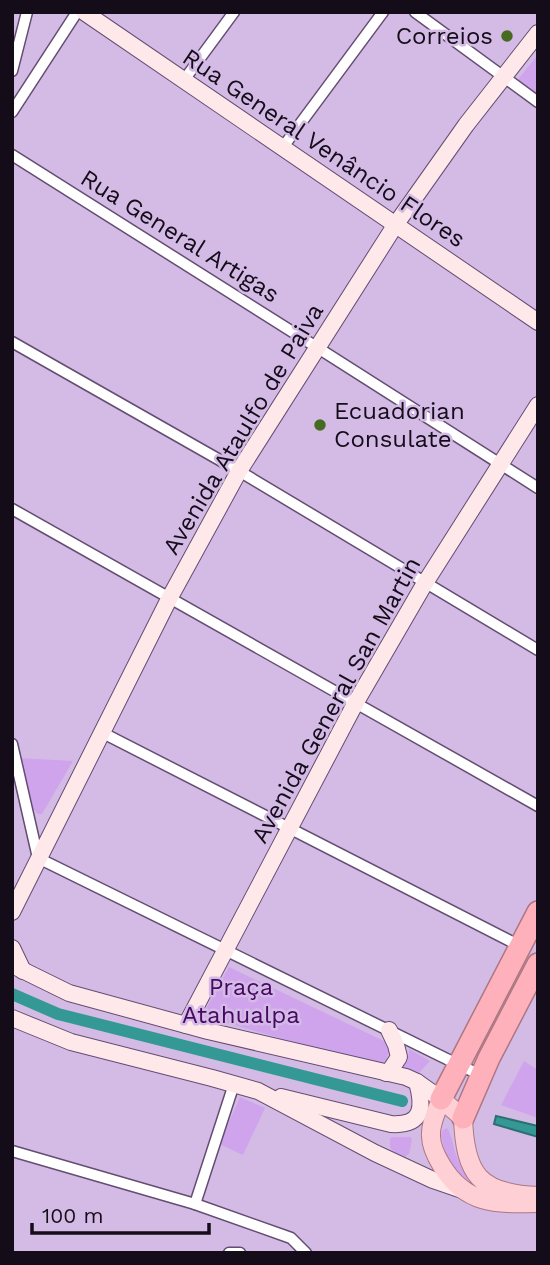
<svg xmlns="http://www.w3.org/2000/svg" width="550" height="1265" font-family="'Work Sans',sans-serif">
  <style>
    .green { fill: #cfa4ec }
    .water { fill: #349995; stroke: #2b6f70; stroke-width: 2 }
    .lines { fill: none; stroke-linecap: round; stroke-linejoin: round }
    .canal { stroke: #349995; stroke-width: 12 }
    .street-casing { stroke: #634d72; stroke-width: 13 }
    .secondary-casing { stroke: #634d72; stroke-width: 18 }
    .primary-casing { stroke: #ac7782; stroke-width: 20 }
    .highway-casing { stroke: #ac7782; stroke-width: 24 }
    .street { stroke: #fff; stroke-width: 10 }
    .secondary { stroke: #ffe8ea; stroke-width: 16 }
    .primary { stroke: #fed0d6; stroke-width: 18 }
    .highway { stroke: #feb1ba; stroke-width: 21 }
    .poi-dot { fill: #476a21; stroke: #d4bbe5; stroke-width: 2.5 }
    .labels { text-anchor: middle; stroke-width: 5; stroke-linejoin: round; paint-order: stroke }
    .poi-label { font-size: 24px; fill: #150c1a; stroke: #d4bbe5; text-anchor: end }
    .street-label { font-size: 24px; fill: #150c1a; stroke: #d4bbe5 }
    .park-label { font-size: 24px; fill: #470863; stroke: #d4bbe5 }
  </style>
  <rect width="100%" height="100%" fill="#d4bbe5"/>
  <g class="green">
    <path d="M 538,55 L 538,99 L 515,83 Z"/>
    <path d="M 17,758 L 73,761 L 42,814 L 38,814 L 32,808 Z"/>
    <path d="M 229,967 L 386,1042 L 390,1050 L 386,1061 L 376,1065 L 202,1016 Z"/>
    <path d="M 409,1049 L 430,1061 L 419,1073 L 400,1068 C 406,1063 409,1058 409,1049 Z"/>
    <path d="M 524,1061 L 538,1070 L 538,1118 L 501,1105 Z"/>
    <path d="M 240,1097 L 265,1108 L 243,1155 L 219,1144 Z"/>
    <path d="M 447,1128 C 452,1136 453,1145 456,1155 C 461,1168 468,1178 477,1189 L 465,1185 L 447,1160 L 441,1135 L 443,1130 Z"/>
    <path d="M 392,1137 L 411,1137 L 412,1140 L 409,1154 L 405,1157 L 395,1153 L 390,1148 L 390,1138 Z"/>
  </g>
  <path class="water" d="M 496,1116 L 538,1126 L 538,1137 L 494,1124 Z"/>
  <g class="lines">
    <path class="canal" d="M 12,994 L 58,1014 L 402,1101"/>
    <g class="street-casing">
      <g id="street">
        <path d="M 415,12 L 538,102"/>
        <path d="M 12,71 L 27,12"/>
        <path d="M 184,80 L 234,12"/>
        <path d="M 12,112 L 77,12"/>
        <path d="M 283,147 L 383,12"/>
        <path d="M 12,155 L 318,348 L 538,488"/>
        <path d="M 12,342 L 239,471 L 538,650"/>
        <path d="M 12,509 L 538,806"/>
        <path d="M 101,732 L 520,946"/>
        <path d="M 12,744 L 38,858 L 459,1065 L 481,1075"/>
        <path d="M 12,1151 L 195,1204 L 291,1238 L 306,1253"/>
        <path d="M 195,1204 L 234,1084"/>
        <path d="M 229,1253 L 240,1253"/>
      </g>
    </g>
    <g class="secondary-casing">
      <g id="secondary">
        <path d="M 84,12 L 538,322"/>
        <path d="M 12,912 L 169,599 L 239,471 L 396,224 L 466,125 L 538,33"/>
        <path d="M 12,948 L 23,971"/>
        <path d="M 12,965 L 69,993 L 208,1031 L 406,1077 L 417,1082 L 441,1099"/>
        <path d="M 12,1018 L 71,1042 L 212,1078 L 258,1091 L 375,1153 L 433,1180 L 462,1190"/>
        <path d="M 186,1025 L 356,702 L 425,583 L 538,405"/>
        <path d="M 386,1073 L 391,1069 L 399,1057 L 396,1045 L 389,1030"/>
        <path d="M 281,1097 L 391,1124 C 423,1126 424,1107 417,1082"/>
      </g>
    </g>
    <g class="primary-casing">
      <path id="primary" d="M 538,1196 C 479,1194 465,1174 463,1118 L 441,1099 C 437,1111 430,1124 431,1136 C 431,1146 437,1158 442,1166 C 466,1205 496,1204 538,1203"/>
    </g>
    <g class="highway-casing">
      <g id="highway">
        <path d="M 441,1099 L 538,912"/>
        <path d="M 463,1118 L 489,1058 L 538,964"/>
      </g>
    </g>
    <use href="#street" class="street"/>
    <use href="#secondary" class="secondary"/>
    <use href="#primary" class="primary"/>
    <use href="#highway" class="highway"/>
  </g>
  <g class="poi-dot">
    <circle cx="507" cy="36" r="7"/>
    <circle cx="320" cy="425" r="7"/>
  </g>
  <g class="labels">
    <g class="poi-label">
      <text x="493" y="44">Correios</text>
      <text x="334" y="419" text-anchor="start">Ecuadorian<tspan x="334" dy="28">Consulate</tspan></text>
    </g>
    <g class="street-label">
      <text transform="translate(324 148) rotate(34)" y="8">Rua General Venâncio Flores</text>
      <text transform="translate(180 236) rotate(32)" y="8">Rua General Artigas</text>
      <text transform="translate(243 429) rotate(-59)" y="8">Avenida Ataulfo de Paiva</text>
      <text transform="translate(336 700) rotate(-61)" y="8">Avenida General San Martin</text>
    </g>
    <g class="park-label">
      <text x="241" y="995">Praça<tspan x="241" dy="28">Atahualpa</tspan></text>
    </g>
  </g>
  <rect width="550" height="1265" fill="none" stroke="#150c1a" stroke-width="28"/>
  <path d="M32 1223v10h177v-10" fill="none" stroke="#150c1a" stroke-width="3.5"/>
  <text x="42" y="1223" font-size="21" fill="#150c1a" stroke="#d4bbe5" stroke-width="5" paint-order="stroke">100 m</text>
</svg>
